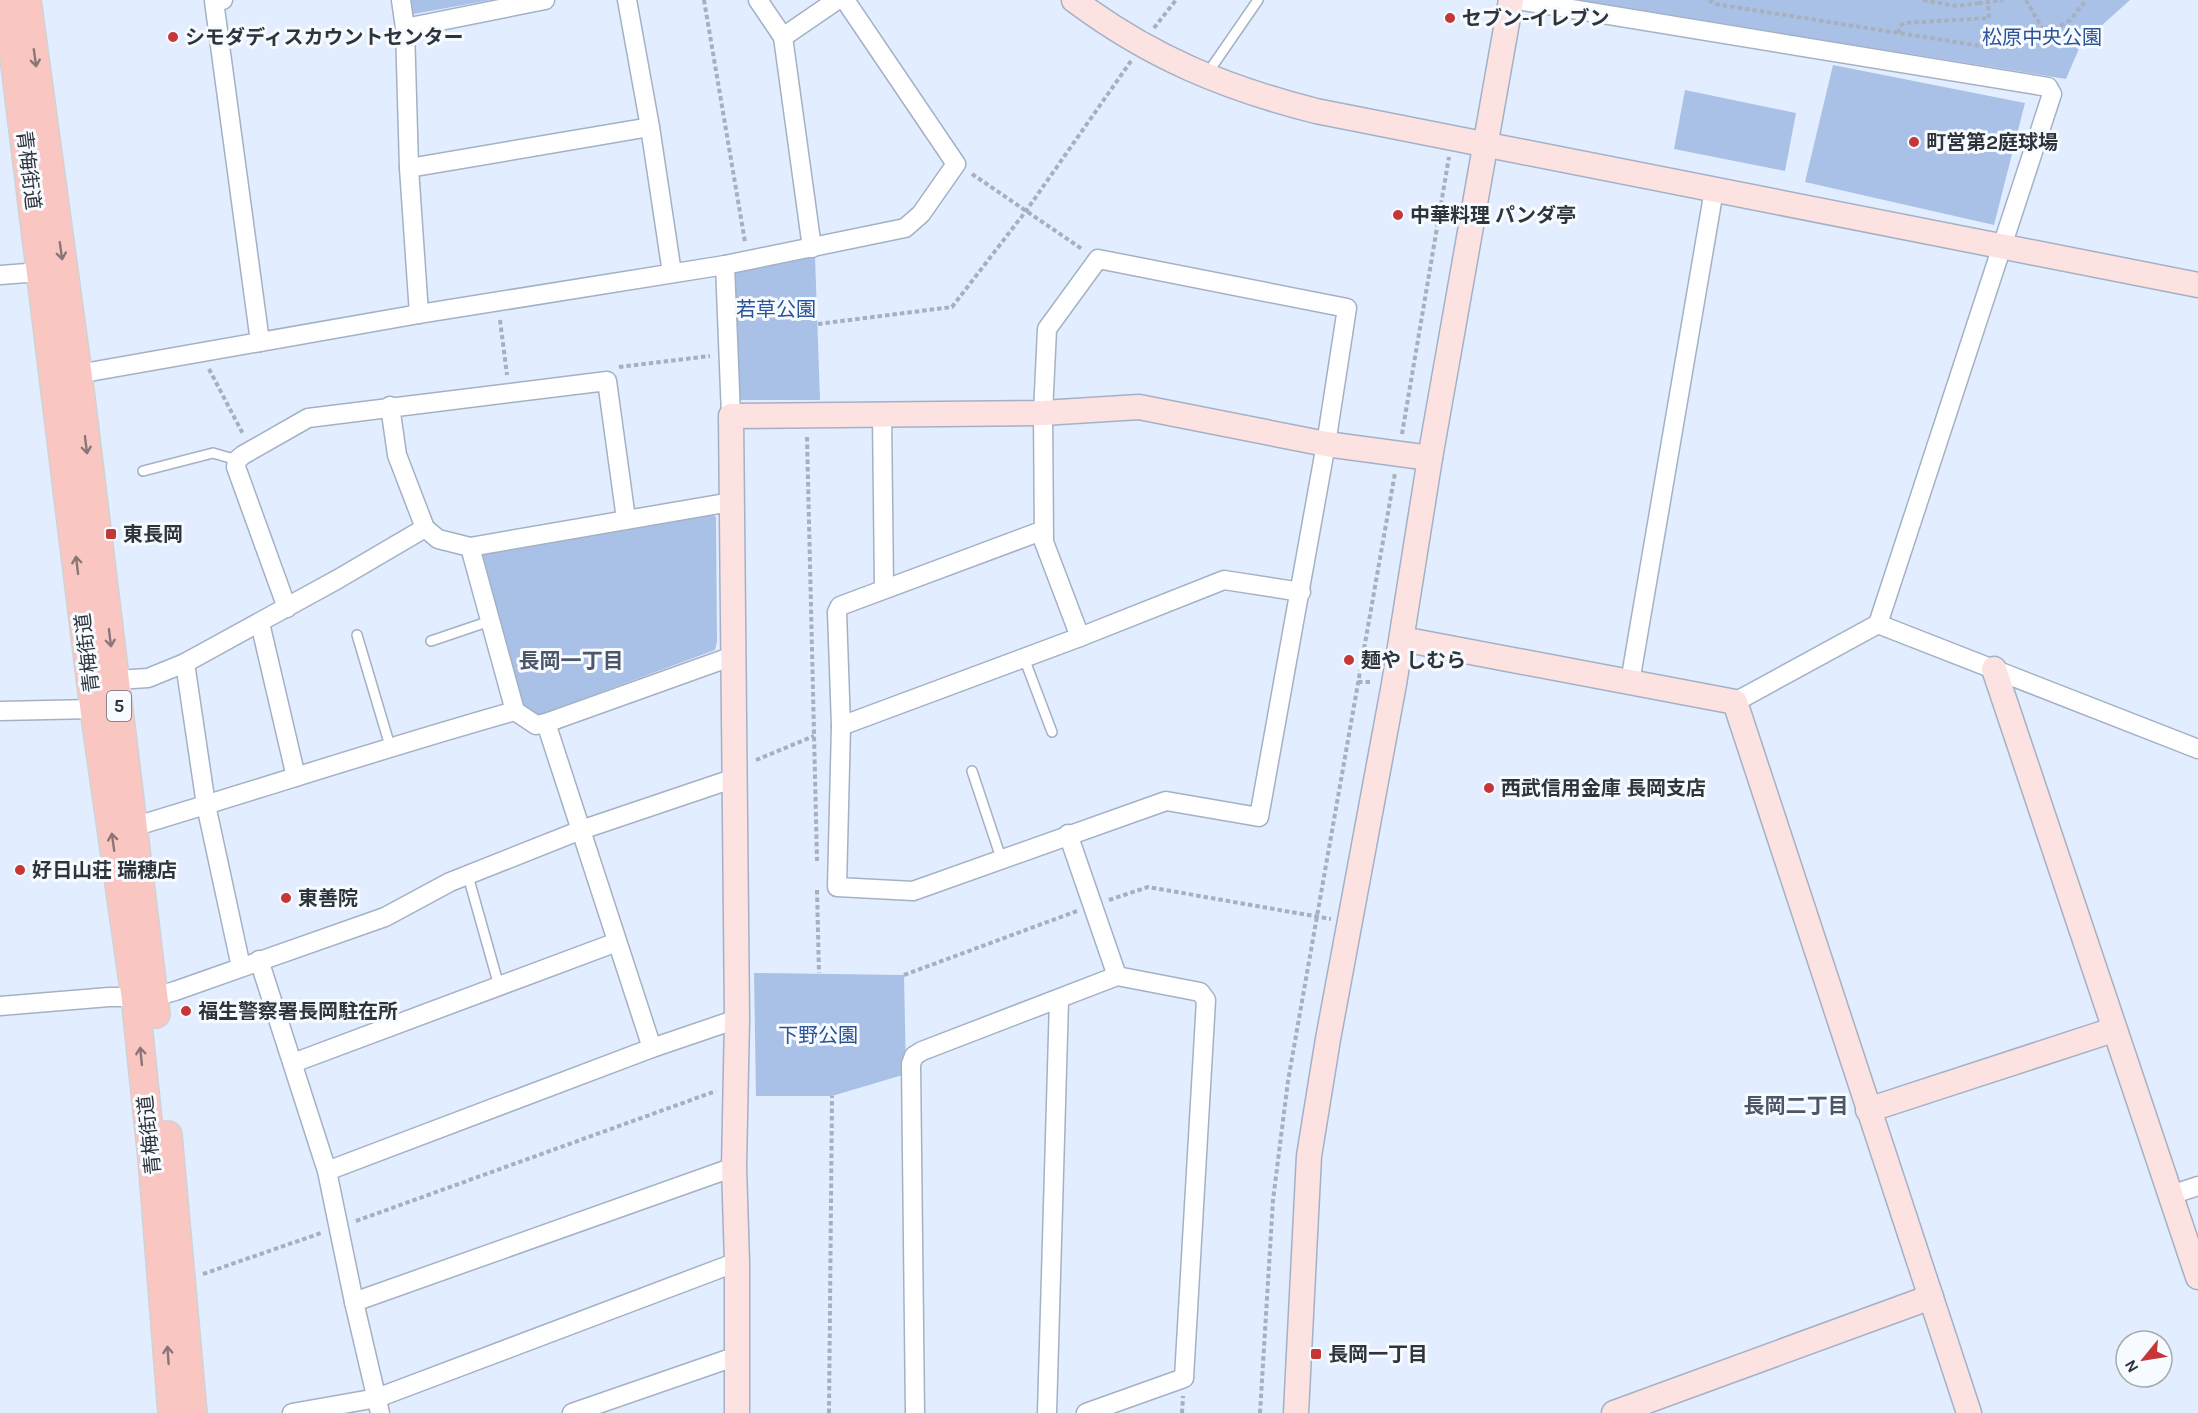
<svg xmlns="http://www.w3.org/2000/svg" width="2198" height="1413" font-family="Karla,'Noto Sans JP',sans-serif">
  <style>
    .green { fill: #aac1e7 }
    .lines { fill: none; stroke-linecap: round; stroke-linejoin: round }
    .lane-casing { stroke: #a4b1c5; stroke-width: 12 }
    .street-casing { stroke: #a4b1c5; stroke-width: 21 }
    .secondary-casing { stroke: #a4b1c5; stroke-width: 27 }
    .primary-casing { stroke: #d1d2d4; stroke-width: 30 }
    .path { stroke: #a6b0be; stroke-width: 4; stroke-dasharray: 4.5 3; stroke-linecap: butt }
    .lane { stroke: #fff; stroke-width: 9 }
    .street { stroke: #fff; stroke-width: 18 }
    .secondary { stroke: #fce2e0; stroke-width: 24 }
    .primary { stroke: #fac6c2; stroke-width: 27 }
    .oneway { stroke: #8a7678 }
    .poi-dot { fill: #c53637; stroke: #f7fafe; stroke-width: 2 }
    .labels { text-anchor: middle; stroke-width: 6; stroke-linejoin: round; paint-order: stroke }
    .shield { fill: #f7fafe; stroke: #6a6f76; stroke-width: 1.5 }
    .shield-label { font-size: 18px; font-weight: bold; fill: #2e343c }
    .poi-label { font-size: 20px; font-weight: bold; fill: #2e343c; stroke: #f7fafe; text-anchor: start }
    .park-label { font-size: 20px; fill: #2a5398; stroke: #f7fafe }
    .street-label { font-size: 20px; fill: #2e343c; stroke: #f7fafe }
    .neighbourhood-label { font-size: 21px; font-weight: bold; fill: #4b5668; stroke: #f7fafe }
  </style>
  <rect width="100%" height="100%" fill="#e2edff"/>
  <g class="green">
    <path d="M 407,0 L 491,0 L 408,15 Z"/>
    <path d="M 1578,0 L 2130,0 L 2081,44 L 2066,79 Z"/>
    <path d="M 1833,65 L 2025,103 L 1994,225 L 1805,182 Z"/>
    <path d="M 1685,90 L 1796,113 L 1785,171 L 1674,149 Z"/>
    <path d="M 815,256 L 820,400 L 736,400 L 734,278 L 738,268 Z"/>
    <path d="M 709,511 L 716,517 L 717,642 L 715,650 L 534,717 L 524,712 L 479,557 L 484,549 Z"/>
    <path d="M 754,973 L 904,975 L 906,1074 L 832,1096 L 756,1096 Z"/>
  </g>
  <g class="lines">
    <g class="lane-casing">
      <g id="lane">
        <path d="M 1207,74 L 1258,0"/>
        <path d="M 143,471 L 213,453 L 237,460"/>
        <path d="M 357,635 L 390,746"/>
        <path d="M 431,641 L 490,621"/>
        <path d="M 1024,658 L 1052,732"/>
        <path d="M 972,771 L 1001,858"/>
        <path d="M 468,876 L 499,986"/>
      </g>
    </g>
    <g class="street-casing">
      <g id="street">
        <path d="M 223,0 L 214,1 L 260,342"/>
        <path d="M 401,0 L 405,28 L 409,168 L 419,314"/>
        <path d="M 627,0 L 650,127 L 672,273"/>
        <path d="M 758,0 L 783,37"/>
        <path d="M 1517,0 L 2048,87 L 2052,94 L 1878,624 L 1735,702"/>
        <path d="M 405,28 L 545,0"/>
        <path d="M 409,168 L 650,127"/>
        <path d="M 812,248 L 783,37 L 837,0"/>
        <path d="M 725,265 L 731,416"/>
        <path d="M 0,275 L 41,272"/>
        <path d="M 78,374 L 419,314 L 725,265 L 905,228 L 921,214 L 956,164 L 845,0"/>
        <path d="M 390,406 L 397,455 L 425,528 L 438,539 L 470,547 L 731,502"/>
        <path d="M 882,414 L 884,588"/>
        <path d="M 1044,530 L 840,606 L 837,612 L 841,726 L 837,887 L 913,891 L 1166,801 L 1259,817 L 1326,444 L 1347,308 L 1098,259 L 1047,329 L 1043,413 L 1044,542 L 1080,637"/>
        <path d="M 470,547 L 515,711 L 536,725 L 546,723 L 652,1048"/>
        <path d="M 287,608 L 236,467 L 237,460 L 243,455 L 308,418 L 607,381 L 626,519"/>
        <path d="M 260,623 L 296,777"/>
        <path d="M 1878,624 L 2198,749"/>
        <path d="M 185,663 L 206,805 L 241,967"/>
        <path d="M 116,680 L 148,678 L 185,663 L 338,579 L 425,528"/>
        <path d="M 1630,682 L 1714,190"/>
        <path d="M 0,711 L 94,709"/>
        <path d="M 546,723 L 733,656"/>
        <path d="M 841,726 L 1080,637 L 1224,580 L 1301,592"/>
        <path d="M 133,827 C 260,789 387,747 515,711"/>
        <path d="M 1068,834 L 1117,976"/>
        <path d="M 259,960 L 327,1171 L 354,1302 L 380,1413"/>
        <path d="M 0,1006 L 109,997 L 154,997 L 175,991 L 385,917 L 450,882 L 581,830 L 735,778"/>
        <path d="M 293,1063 L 617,942"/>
        <path d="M 327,1171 L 652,1048 L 737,1019"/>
        <path d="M 2171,1195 L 2198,1186"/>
        <path d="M 354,1302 L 734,1167"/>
        <path d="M 292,1413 L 377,1398 L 737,1262"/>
        <path d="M 572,1413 L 737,1356"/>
        <path d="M 915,1413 L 911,1064 L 914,1056 L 922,1051 L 1117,976 L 1200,992 L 1206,1000 L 1184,1378 L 1086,1413"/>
        <path d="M 1047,1413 L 1059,1000"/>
      </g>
    </g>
    <g class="secondary-casing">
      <g id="secondary">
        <path d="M 1074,0 C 1150,57 1225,88 1316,111 L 2198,285"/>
        <path d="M 1402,639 L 1735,702 L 1969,1413"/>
        <path d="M 1994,669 L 2198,1277"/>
        <path d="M 1868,1110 L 2113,1030"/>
        <path d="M 737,1413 L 737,1262 L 734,1167 L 737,1019 L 731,416 L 1043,413 L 1139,407 L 1326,444 L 1430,458"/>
        <path d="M 1296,1413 L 1309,1156 L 1328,1039 L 1394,684 L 1430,458 L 1511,0"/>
        <path d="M 1614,1413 L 1931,1297"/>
      </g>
    </g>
    <g class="primary-casing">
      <g id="primary">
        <path d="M 7,0 L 94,709 L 135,996 L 152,1159 L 172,1413"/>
        <path d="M 27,0 L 78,374 L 156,1014"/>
        <path d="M 168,1135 L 193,1413"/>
      </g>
    </g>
    <g class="path">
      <path d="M 704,0 L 745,242"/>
      <path d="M 1709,0 L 1715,4 L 1987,47 L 2016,38 L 2046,35 L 2070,20 L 2086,0"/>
      <path d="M 1923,0 L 1957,6 L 1980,3"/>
      <path d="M 2026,0 L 2046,35"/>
      <path d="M 1980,1 L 1980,3 L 2003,0"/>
      <path d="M 1154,28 L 1176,0"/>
      <path d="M 1898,33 L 1900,26 L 1905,23 L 1989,18 L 1988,2"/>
      <path d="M 972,174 L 1082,249"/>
      <path d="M 500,320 L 507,375"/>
      <path d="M 818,324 L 952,307 L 1026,211 L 1131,61"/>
      <path d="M 619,367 L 710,356"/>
      <path d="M 209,369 L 243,434"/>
      <path d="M 1402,434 L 1449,157"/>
      <path d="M 807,437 L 817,861"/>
      <path d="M 1358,682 L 1372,682"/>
      <path d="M 756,760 L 814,736"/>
      <path d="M 817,890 L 819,973"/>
      <path d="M 1109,900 L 1148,887 L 1331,919"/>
      <path d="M 904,975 L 1077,911"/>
      <path d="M 356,1221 L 716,1091"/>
      <path d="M 203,1274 L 321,1233"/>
      <path d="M 829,1413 L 832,1096"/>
      <path d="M 1182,1413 L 1183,1396"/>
      <path d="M 1260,1413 L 1273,1200 L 1288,1081 L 1395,473"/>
    </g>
    <use href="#lane" class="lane"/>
    <use href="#street" class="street"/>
    <use href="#secondary" class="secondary"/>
    <use href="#primary" class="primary"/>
  </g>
  <defs><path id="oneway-shaft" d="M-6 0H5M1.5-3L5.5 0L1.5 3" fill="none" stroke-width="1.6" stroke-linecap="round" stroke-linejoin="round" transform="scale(1.5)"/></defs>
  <g class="oneway">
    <use href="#oneway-shaft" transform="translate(35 58) rotate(82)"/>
    <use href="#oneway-shaft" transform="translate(61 251) rotate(82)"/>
    <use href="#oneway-shaft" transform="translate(86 445) rotate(83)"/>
    <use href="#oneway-shaft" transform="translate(77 565) rotate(-97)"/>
    <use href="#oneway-shaft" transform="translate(110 638) rotate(83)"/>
    <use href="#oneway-shaft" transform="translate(113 842) rotate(-98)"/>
    <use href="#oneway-shaft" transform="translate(141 1056) rotate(-96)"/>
    <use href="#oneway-shaft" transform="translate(168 1355) rotate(-94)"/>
  </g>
  <g class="poi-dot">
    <circle cx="1450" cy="18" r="6"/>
    <circle cx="173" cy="37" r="6"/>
    <circle cx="1914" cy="142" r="6"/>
    <circle cx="1398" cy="215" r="6"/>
    <rect x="105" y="528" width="12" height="12" rx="3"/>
    <circle cx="1349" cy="660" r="6"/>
    <circle cx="1489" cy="788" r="6"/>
    <circle cx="20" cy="870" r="6"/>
    <circle cx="286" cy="898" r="6"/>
    <circle cx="186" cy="1011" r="6"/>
    <rect x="1310" y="1348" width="12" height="12" rx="3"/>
  </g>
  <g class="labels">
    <rect class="shield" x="107" y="691" width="24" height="30" rx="4.5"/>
    <g class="shield-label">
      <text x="119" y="712">5</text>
    </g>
    <g class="poi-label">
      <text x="1462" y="25">セブン-イレブン</text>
      <text x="185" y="44">シモダディスカウントセンター</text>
      <text x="1926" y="149">町営第2庭球場</text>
      <text x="1410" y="222">中華料理 パンダ亭</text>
      <text x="123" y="541">東長岡</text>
      <text x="1361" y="667">麺や しむら</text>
      <text x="1501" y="795">西武信用金庫 長岡支店</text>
      <text x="32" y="877">好日山荘 瑞穂店</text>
      <text x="298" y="905">東善院</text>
      <text x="198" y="1018">福生警察署長岡駐在所</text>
      <text x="1328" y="1361">長岡一丁目</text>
    </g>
    <g class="park-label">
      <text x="2042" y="44">松原中央公園</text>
      <text x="776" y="316">若草公園</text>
      <text x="818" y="1042">下野公園</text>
    </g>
    <g class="street-label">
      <text transform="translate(29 170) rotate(83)" y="7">青梅街道</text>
      <text transform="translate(87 653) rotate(-97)" y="7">青梅街道</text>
      <text transform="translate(149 1135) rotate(-96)" y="7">青梅街道</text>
    </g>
    <g class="neighbourhood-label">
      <text x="571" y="668">長岡一丁目</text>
      <text x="1796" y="1113">長岡二丁目</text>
    </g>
  </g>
  <g transform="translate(2144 1359) rotate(240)"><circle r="28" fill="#f7fafe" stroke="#a7abb0" stroke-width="1.5"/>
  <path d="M0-4.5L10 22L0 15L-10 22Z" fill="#c53637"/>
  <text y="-9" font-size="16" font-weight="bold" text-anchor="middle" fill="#2e343c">N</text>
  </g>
</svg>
